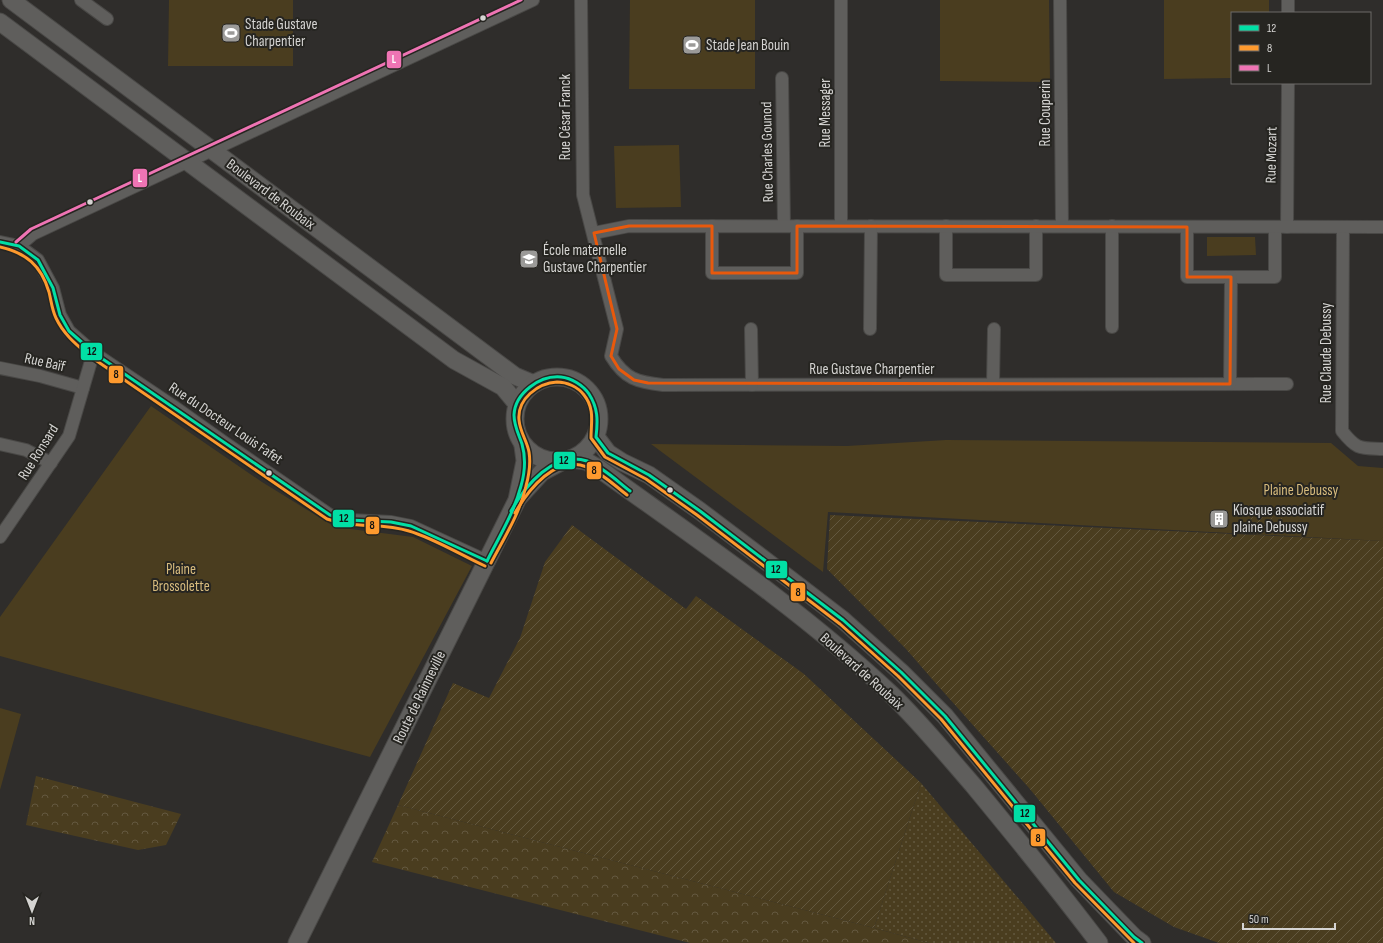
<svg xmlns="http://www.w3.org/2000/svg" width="1383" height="943" font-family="'Sofia Sans Condensed',sans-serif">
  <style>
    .grass { fill: url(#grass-dots) }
    .forest { fill: url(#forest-crowns) }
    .park { fill: #4a3d1f }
    .garden { fill: url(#garden-furrows) }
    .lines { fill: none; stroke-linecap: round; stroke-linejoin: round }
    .minor-casing { stroke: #494846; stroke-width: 14 }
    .secondary-casing { stroke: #494846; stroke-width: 19 }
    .minor { stroke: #5f5e5c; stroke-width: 12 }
    .secondary { stroke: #5f5e5c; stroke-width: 17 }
    .bus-1-casing { stroke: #262521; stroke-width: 6 }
    .bus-2-casing { stroke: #262521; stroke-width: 6 }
    .bus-3-casing { stroke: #262521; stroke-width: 6 }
    .bus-1 { stroke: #01dfa5; stroke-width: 3 }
    .bus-2 { stroke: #fe9a2e; stroke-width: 3 }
    .bus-3 { stroke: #ef74b4; stroke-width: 3 }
    .marked { fill: none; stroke: #e8590c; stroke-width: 3; stroke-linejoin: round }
    .bus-dot { fill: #d5d4d2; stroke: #262521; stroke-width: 1.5 }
    .labels { text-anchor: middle; stroke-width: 4; stroke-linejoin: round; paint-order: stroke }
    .poi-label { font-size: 15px; fill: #d5d4d2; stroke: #262521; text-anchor: start }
    .street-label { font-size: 15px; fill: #d5d4d2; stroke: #262521 }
    .park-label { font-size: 15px; fill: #d7bb7d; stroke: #262521 }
    .line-badge { stroke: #262521; stroke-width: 1.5 }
    .badge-label { font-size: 11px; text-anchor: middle; font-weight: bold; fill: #fff }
    .pale-badge-label { font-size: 11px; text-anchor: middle; font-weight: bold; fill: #111 }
  </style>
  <defs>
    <pattern id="grass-dots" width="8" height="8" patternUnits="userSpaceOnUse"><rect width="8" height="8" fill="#4a3d1f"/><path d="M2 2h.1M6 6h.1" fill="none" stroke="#63583f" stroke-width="1.8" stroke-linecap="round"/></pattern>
    <pattern id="forest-crowns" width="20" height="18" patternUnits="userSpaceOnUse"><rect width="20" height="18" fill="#4a3d1f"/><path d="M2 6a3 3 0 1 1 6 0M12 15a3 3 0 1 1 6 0" fill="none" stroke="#63583f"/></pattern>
    <pattern id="garden-furrows" width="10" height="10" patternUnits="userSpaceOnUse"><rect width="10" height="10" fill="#4a3d1f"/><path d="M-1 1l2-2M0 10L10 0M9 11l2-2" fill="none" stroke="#63583f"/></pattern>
  </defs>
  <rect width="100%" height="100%" fill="#2f2d2b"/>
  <path class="grass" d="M 921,783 L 1056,943 L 929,943 L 874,928 Z"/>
  <g class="forest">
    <path d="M 36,776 L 181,814 L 166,845 L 138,850 L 26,825 Z"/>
    <path d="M 398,805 L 874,928 L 929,943 L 690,943 L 372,862 Z"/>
  </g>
  <g class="park">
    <path d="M 169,0 L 293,0 L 293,66 L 168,66 Z"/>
    <path d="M 630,0 L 755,0 L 755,89 L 629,89 Z"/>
    <path d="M 940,0 L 1049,0 L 1050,82 L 940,81 Z"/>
    <path d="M 1164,0 L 1269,0 L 1269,13 L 1232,13 L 1232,78 L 1164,79 Z"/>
    <path d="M 679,145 L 681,207 L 616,208 L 614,146 Z"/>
    <path d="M 1207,237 L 1255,237 L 1256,255 L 1207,256 Z"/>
    <path d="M 151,406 L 262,482 L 335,527 L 413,537 L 472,566 L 370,757 L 0,656 L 0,617 Z"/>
    <path d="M 946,440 L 1331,443 L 1358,466 L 1383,468 L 1383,541 L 828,512 L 823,572 L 651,444 L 847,446 Z"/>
    <path d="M 0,708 L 21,714 L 0,790 Z"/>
  </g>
  <g class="garden">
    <path d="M 830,515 L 1383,541 L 1383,943 L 1219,943 L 1174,927 L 1114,892 L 1029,788 L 939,687 L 906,649 L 827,569 Z"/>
    <path d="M 1248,517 L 1285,518 L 1284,531 L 1248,530 Z"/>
    <path d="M 572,525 L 686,609 L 696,596 L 804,674 L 921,783 L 874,928 L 398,805 L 453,683 L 489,698 L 520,638 L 545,562 Z"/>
  </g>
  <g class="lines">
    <g class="minor-casing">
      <g id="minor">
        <path d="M 81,0 L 107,19"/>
        <path d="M 581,0 L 583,195 L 617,329 L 611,356 C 625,379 637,382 663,385 L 1287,384"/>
        <path d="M 1060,0 L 1062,226"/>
        <path d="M 1288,13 L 1288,0"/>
        <path d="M 782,78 L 784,226"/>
        <path d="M 712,226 L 712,273 L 797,273 L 797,226"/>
        <path d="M 841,226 L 841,0"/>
        <path d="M 946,226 L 946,275 L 1036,275 L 1036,226"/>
        <path d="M 1112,226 L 1112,327"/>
        <path d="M 1187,227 L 1187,277 L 1275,277 L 1275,227"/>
        <path d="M 1287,227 L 1288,83"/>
        <path d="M 1343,227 L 1342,431 C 1357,450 1360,448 1383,449"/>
        <path d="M 594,233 L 629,226 L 1383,227"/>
        <path d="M 0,242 L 19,246 L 38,260 L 53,288 L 60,315 L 69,331 L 94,353 L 173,406 L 225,443 L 330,515 L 349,520 L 391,522 L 411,526 L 487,561"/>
        <path d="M 19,246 L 33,234 L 533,0"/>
        <path d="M 751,329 L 752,385"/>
        <path d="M 870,329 L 871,226"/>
        <path d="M 0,368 L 40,376 L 83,388"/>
        <path d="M 993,384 L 994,329"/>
        <path d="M 1230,384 L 1231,277"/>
        <path d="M 0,444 L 26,450 L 51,463"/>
        <path d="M 0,537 L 69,436 L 91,361 L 94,353"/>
      </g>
    </g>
    <g class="secondary-casing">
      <g id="secondary">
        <path d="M 11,0 L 515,376 L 534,384"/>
        <path d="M 0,22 L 454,360 L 503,387 L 517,404"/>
        <circle cx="557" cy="419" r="42"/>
        <path d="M 596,437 L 608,453 L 622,462 L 649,475 L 700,511 L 791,580 L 843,620 L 901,672 L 945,716 L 1079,880 L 1134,937 L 1142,943"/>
        <path d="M 572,459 L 586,461 L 598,468 C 698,540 801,609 891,694 C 920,722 946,754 973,785 C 1016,837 1058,889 1099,943"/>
        <path d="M 519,497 L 542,472 L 561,462"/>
        <path d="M 297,943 L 517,500 L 525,461 L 523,446"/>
      </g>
    </g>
    <use href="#minor" class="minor"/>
    <use href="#secondary" class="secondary"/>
    <g class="bus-1-casing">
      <g id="bus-1">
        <path d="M 0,242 L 19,246 L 38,260 L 53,288 L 60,315 L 69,331 L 94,353 L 330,515 L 349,520 L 391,522 L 411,526 L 487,561"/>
        <path d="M 511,511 C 525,486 554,450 587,461 C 603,467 617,481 630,491"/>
        <path d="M 487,561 C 499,537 514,513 521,486 C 525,472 526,458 522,444 C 519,435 514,426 514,415 C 515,393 540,375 561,377 C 571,378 583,385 589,394 C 598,408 598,420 596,437 L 608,453 L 649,475 L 700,511 L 843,620 L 901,672 L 945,716 L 1079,880 L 1134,937 L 1142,943"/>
      </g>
    </g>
    <g class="bus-2-casing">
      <g id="bus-2">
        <path d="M 0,247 C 26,253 41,265 49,292 C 51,300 52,310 56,318 C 64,335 77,345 91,357 L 327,519 C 354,529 382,522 409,531 C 433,538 461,555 485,566"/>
        <path d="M 515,513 C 528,490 556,454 587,467 C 602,473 614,485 627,495"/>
        <path d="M 491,563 C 504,538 520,513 526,486 C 529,475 531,464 529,452 C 527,441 520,432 519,420 C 517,399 538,383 557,382 C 567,382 578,387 584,395 C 595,409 591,422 591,438 L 605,457 L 646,479 L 697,515 L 840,624 L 898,676 L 941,719 L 1075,883 L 1134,943"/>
      </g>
    </g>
    <g class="bus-3-casing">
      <path id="bus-3" d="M 16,242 L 31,229 L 521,0"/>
    </g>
    <use href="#bus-1" class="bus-1"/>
    <use href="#bus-2" class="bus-2"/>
    <use href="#bus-3" class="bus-3"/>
  </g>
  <path class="marked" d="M 629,226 L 712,226 L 712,273 L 797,273 L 797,226 L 1187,227 L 1187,277 L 1231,277 L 1230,384 L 648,383 L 634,380 L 619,369 L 611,356 L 617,329 L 594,233 Z"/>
  <defs>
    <g id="stadium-square" transform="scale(1)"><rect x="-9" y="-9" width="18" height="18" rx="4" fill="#9b9a98" stroke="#262521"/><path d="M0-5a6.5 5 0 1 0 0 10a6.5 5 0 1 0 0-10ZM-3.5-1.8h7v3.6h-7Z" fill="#fff"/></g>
    <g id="school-square" transform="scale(1)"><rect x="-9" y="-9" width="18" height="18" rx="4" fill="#9b9a98" stroke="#262521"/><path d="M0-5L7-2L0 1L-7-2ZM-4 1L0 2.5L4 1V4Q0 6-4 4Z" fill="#fff"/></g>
    <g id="building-square" transform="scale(1)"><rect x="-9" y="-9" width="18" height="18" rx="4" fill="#9b9a98" stroke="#262521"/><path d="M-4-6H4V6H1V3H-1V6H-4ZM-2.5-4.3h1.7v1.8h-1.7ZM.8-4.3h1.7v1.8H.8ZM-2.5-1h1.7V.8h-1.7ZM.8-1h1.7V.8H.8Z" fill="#fff"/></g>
  </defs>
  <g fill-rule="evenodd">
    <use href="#stadium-square" x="231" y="33"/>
    <use href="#stadium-square" x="692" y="45"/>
    <use href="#school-square" x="529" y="259"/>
    <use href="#building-square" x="1219" y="519"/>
  </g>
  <g class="bus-dot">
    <circle cx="483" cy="18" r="3.5"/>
    <circle cx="90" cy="202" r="3.5"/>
    <circle cx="269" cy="473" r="3.5"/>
    <circle cx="670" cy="490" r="3.5"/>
  </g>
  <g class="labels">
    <g class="poi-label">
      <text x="245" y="29">Stade Gustave<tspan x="245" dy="17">Charpentier</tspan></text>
      <text x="706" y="50">Stade Jean Bouin</text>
      <text x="543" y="255">École maternelle<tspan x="543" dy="17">Gustave Charpentier</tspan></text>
      <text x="1233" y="515">Kiosque associatif<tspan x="1233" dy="17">plaine Debussy</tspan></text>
    </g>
    <g class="street-label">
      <text transform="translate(825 113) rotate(-90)" y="5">Rue Messager</text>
      <text transform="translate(1045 113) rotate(-90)" y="5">Rue Couperin</text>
      <text transform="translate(565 117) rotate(-90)" y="5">Rue César Franck</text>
      <text transform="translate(767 152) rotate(-91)" y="5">Rue Charles Gounod</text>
      <text transform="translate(1271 155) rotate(-89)" y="5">Rue Mozart</text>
      <text transform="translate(271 194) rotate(37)" y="5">Boulevard de Roubaix</text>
      <text transform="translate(1326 353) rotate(-90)" y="5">Rue Claude Debussy</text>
      <text transform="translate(45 362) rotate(13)" y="5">Rue Baïf</text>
      <text x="872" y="374">Rue Gustave Charpentier</text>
      <text transform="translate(226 423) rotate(34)" y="5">Rue du Docteur Louis Fafet</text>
      <text transform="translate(38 452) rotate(-58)" y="5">Rue Ronsard</text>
      <text transform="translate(862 671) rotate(42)" y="5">Boulevard de Roubaix</text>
      <text transform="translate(419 697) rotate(-64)" y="5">Route de Rainneville</text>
    </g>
    <g class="park-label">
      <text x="1301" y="495">Plaine Debussy</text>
      <text x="181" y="574">Plaine<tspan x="181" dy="17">Brossolette</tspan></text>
    </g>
  </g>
  <g class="line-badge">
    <rect x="386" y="50" width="16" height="19" rx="4" fill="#ef74b4"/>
    <rect x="132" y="168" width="16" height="20" rx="4" fill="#ef74b4"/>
    <rect x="80" y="342" width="23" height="19" rx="4" fill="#01dfa5"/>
    <rect x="108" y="365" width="16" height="19" rx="4" fill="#fe9a2e"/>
    <rect x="553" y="451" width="23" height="19" rx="4" fill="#01dfa5"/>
    <rect x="586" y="461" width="16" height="19" rx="4" fill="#fe9a2e"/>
    <rect x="332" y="509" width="23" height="19" rx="4" fill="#01dfa5"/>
    <rect x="365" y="516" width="15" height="19" rx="4" fill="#fe9a2e"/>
    <rect x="765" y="560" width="23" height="19" rx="4" fill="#01dfa5"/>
    <rect x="790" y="582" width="16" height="20" rx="4" fill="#fe9a2e"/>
    <rect x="1013" y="804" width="23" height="19" rx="4" fill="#01dfa5"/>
    <rect x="1030" y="828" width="16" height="19" rx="4" fill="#fe9a2e"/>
  </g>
  <g class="badge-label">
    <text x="394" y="63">L</text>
    <text x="140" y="182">L</text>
  </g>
  <g class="pale-badge-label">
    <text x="92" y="355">12</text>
    <text x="116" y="378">8</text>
    <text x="564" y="464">12</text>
    <text x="594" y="474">8</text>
    <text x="344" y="522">12</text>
    <text x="372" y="529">8</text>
    <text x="776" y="573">12</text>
    <text x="798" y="596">8</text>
    <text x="1025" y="817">12</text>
    <text x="1038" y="842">8</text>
  </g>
  <rect x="1231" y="12" width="140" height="72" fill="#262521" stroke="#6c6b68"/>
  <rect x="1239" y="25" width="20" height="6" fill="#01dfa5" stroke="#6c6b68"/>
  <text x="1267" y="32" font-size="12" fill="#d5d4d2">12</text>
  <rect x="1239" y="45" width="20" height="6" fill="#fe9a2e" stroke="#6c6b68"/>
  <text x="1267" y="52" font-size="12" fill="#d5d4d2">8</text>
  <rect x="1239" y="65" width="20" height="6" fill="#ef74b4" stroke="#6c6b68"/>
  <text x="1267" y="72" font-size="12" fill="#d5d4d2">L</text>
  <g transform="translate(32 911) rotate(180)" stroke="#262521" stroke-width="3" paint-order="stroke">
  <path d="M0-3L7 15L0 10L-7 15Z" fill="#d5d4d2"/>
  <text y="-6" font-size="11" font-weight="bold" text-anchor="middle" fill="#d5d4d2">N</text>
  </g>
  <path d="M1243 923v6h92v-6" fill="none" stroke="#d5d4d2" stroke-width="2"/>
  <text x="1249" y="923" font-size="12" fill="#d5d4d2" stroke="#262521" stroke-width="3" paint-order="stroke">50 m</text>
</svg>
